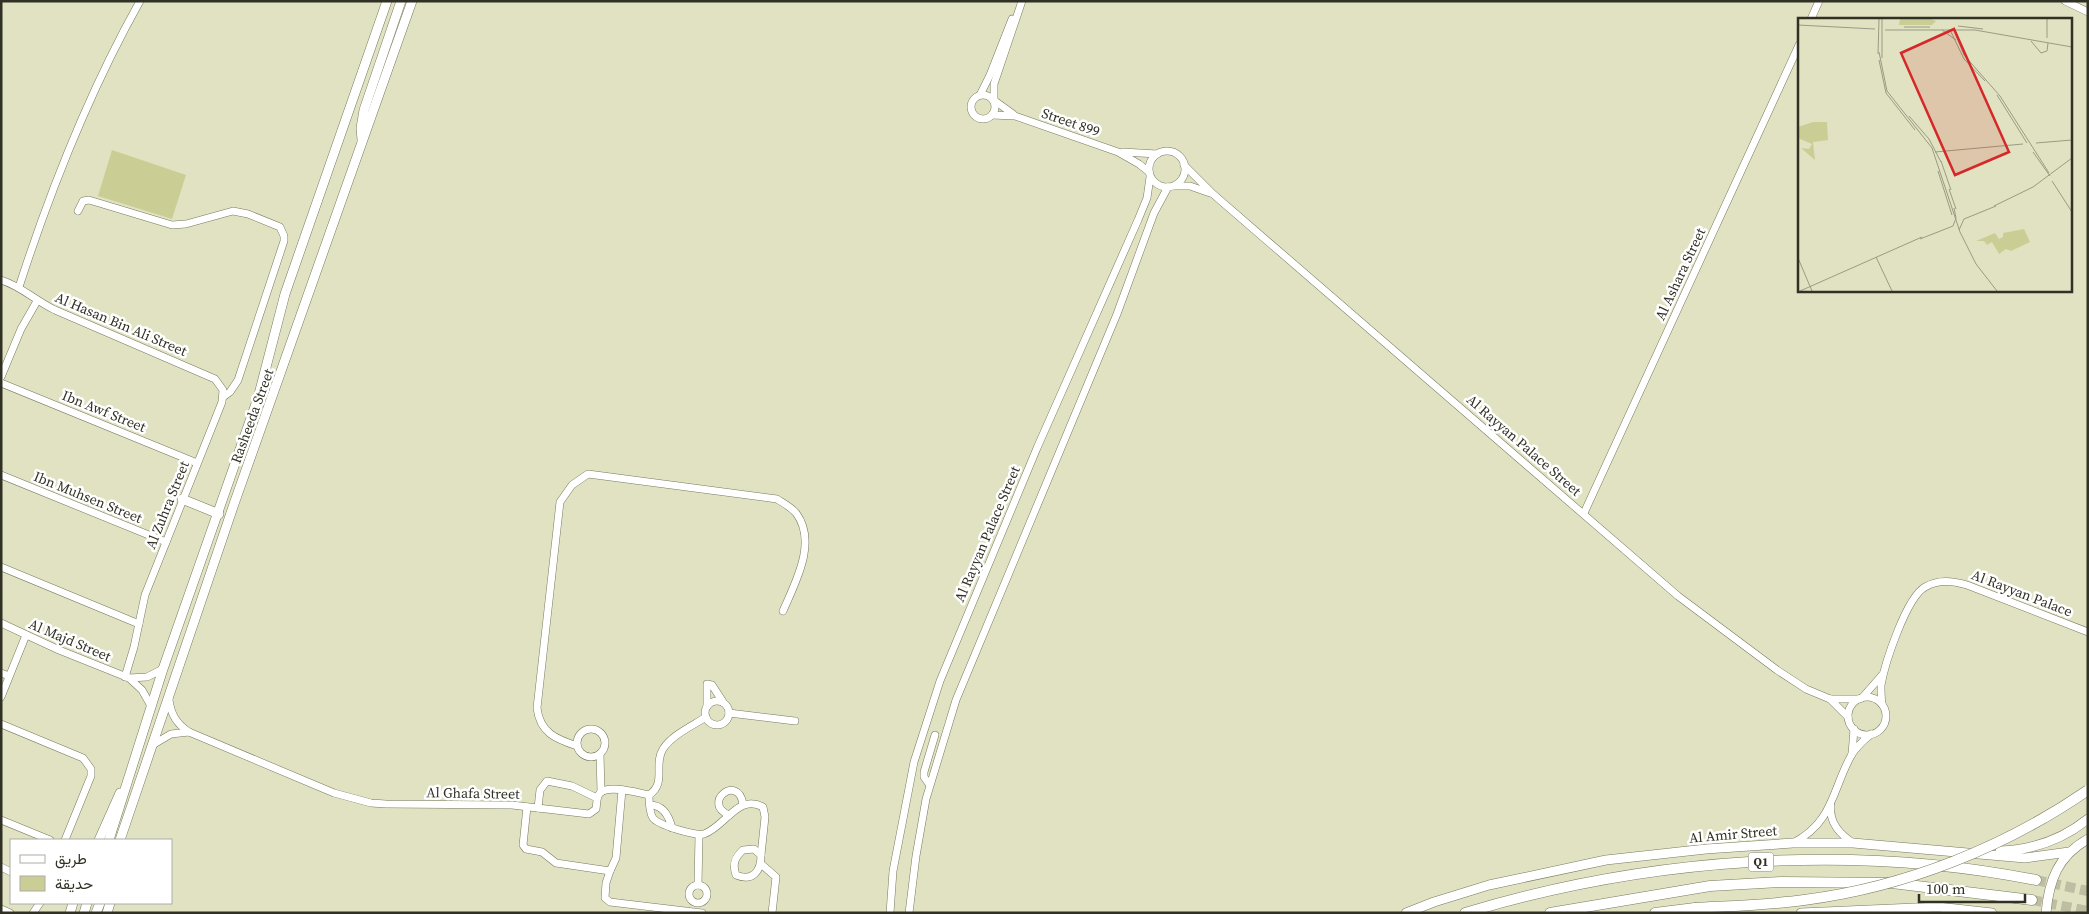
<svg xmlns="http://www.w3.org/2000/svg" width="2089" height="914" font-family="'Source Serif 4',Vazirmatn,serif">
  <style>
    .green { fill: #cbce94 }
    .lines { fill: none; stroke-linecap: round; stroke-linejoin: round }
    .highway-tunnel { stroke: #bdbea2; stroke-width: 10; stroke-dasharray: 10 5; stroke-linecap: butt }
    .minor-casing { stroke: #787a5d; stroke-width: 8 }
    .major-casing { stroke: #787a5d; stroke-width: 10 }
    .highway-casing { stroke: #787a5d; stroke-width: 11 }
    .minor { stroke: #fff; stroke-width: 7 }
    .major { stroke: #fff; stroke-width: 9 }
    .highway { stroke: #fff; stroke-width: 10 }
    .highway-bridge-casing { stroke: #787a5d; stroke-width: 11; stroke-linecap: butt }
    .highway-bridge { stroke: #fff; stroke-width: 10 }
    .labels { text-anchor: middle; stroke-width: 5; stroke-linejoin: round; paint-order: stroke }
    .shield { fill: #fff; stroke: #6e6e66; stroke-width: 1 }
    .shield-label { font-size: 12px; font-weight: bold; fill: #303024 }
    .street-label { font-size: 14px; fill: #303024; stroke: #fff }
    .inset-road { fill: none; stroke: #9a9b83; stroke-width: 1 }
    .view { fill: #d62828; fill-opacity: 0.15; stroke: #d62828; stroke-width: 2.5 }
    .inset-edge { fill: none; stroke: #303024; stroke-width: 2.5 }
  </style>
  <rect width="100%" height="100%" fill="#e0e2c2"/>
  <path class="green" d="M 112,150 L 186,175 L 172,219 L 98,196 Z"/>
  <g class="lines">
    <g class="highway-tunnel">
      <path d="M 2036,880 L 2088,891"/>
      <path d="M 2032,900 L 2088,911"/>
    </g>
    <g class="minor-casing">
      <g id="minor">
        <path d="M 2065,1 L 2088,12"/>
        <path d="M 1811,19 L 1819,1"/>
        <circle cx="983" cy="107" r="12"/>
        <path d="M 980,95 L 990,75 L 1012,19"/>
        <path d="M 994,100 L 994,84 L 1022,1"/>
        <path d="M 995,101 L 1013,114"/>
        <path d="M 992,115 L 1015,116 L 1118,152 L 1139,164 L 1149,172"/>
        <circle cx="1167" cy="169" r="18"/>
        <path d="M 1123,152 L 1157,154"/>
        <path d="M 1184,165 L 1213,194 L 1678,596 L 1777,670 L 1806,689 L 1830,699 L 1859,699"/>
        <path d="M 1175,186 L 1190,186 L 1210,193"/>
        <path d="M 78,211 L 83,201 L 89,200 L 172,225 L 186,224 L 233,211 L 248,214 L 280,227 L 284,236 L 284,241 L 238,380 L 230,392 L 223,397"/>
        <path d="M 1,280 C 21,286 36,301 55,310 L 215,379 L 223,390 L 222,402 L 145,595 L 134,647 L 125,677"/>
        <path d="M 19,287 C 51,188 89,92 140,1"/>
        <path d="M 1,377 L 21,329 L 37,301"/>
        <path d="M 1,383 L 197,463"/>
        <path d="M 1,475 L 166,542"/>
        <path d="M 1584,513 L 1799,45"/>
        <path d="M 1,567 L 139,624"/>
        <path d="M 1,623 L 59,650 L 129,678 L 142,690 L 151,706"/>
        <path d="M 1,673 L 9,676"/>
        <path d="M 129,678 L 147,677 L 163,669"/>
        <path d="M 1,697 L 26,635"/>
        <circle cx="1867" cy="716" r="19"/>
        <path d="M 1862,698 L 1882,675"/>
        <path d="M 1830,699 L 1848,717"/>
        <path d="M 169,700 C 171,715 177,724 189,732 L 334,793 L 371,803 L 386,804 L 512,805 L 589,814 L 596,809 C 597,804 596,797 600,793 C 609,784 638,793 649,795 C 667,783 653,765 663,749 C 672,735 692,726 706,717"/>
        <circle cx="717" cy="713" r="12"/>
        <path d="M 1882,704 C 1881,698 1881,691 1881,685 C 1885,663 1906,598 1925,587 C 1939,579 1953,581 1967,585 L 2088,632"/>
        <path d="M 707,706 L 707,684 L 712,685 L 723,702"/>
        <path d="M 729,713 L 795,721"/>
        <path d="M 1,724 L 83,758 L 91,769 L 91,776 L 65,840"/>
        <circle cx="591" cy="743" r="14"/>
        <path d="M 154,744 L 171,734 L 189,732"/>
        <path d="M 577,746 C 556,739 540,733 537,708 L 560,502 L 572,485 L 588,474 L 777,499 C 783,503 791,507 796,513 C 818,542 795,583 783,611"/>
        <path d="M 600,754 L 601,792"/>
        <path d="M 1852,754 L 1854,729"/>
        <path d="M 929,784 L 924,777 L 924,772 L 935,735"/>
        <path d="M 649,795 C 649,801 649,812 653,818 C 658,825 695,836 704,834 C 725,827 738,793 763,807 L 765,817 L 761,855"/>
        <path d="M 650,805 C 663,805 669,816 672,828"/>
        <path d="M 1831,806 C 1829,823 1840,834 1853,843"/>
        <path d="M 527,807 L 523,845 L 526,849 L 542,852 L 556,863 L 610,871 L 616,858 L 622,790"/>
        <path d="M 538,808 L 540,790 L 547,781 L 572,786 L 597,798"/>
        <path d="M 729,815 C 701,803 738,773 743,804"/>
        <path d="M 1,820 L 50,840"/>
        <path d="M 1793,843 C 1834,822 1832,789 1852,754 C 1857,746 1864,740 1871,734"/>
        <path d="M 754,849 L 761,855 C 761,871 753,882 736,875 C 732,864 735,857 743,850 Z"/>
        <path d="M 761,864 L 776,877 L 772,913"/>
        <path d="M 1,867 L 11,872"/>
        <path d="M 610,871 L 606,883 L 605,898 L 610,902 L 702,913"/>
        <path d="M 698,885 L 699,835"/>
        <circle cx="698" cy="894" r="9"/>
        <path d="M 1,909 L 10,913"/>
        <path d="M 33,913 L 40,903"/>
        <path d="M 890,913 L 893,871 L 914,762 L 940,681 L 1037,448 L 1138,220 L 1147,198 L 1150,177"/>
        <path d="M 909,913 L 916,856 L 926,799 L 956,700 L 1117,314 L 1154,213 L 1168,187"/>
      </g>
    </g>
    <g class="major-casing">
      <g id="major">
        <path d="M 362,140 L 361,128 L 364,110 L 401,1"/>
        <path d="M 182,499 L 219,514"/>
        <path d="M 99,840 L 120,793"/>
        <path d="M 109,840 L 163,669 L 258,398 L 285,294 L 387,1"/>
        <path d="M 120,840 L 234,504 L 412,1"/>
        <path d="M 2000,851 C 2032,850 2063,839 2088,819"/>
        <path d="M 70,913 L 73,903"/>
        <path d="M 84,913 L 87,903"/>
        <path d="M 96,913 L 100,903"/>
        <path d="M 107,913 L 110,903"/>
        <path d="M 1406,913 L 1434,902 L 1489,885 L 1606,860 L 1706,849 L 1793,843 L 1853,843 L 2025,858 L 2069,852"/>
        <path d="M 1801,913 L 1938,907 L 1992,913"/>
        <path d="M 2046,913 C 2049,880 2058,856 2088,839"/>
      </g>
    </g>
    <g class="highway-casing">
      <g id="highway">
        <path d="M 1465,913 C 1646,858 1851,843 2036,880"/>
        <path d="M 1550,913 L 1710,886 L 1781,882 L 1892,883 L 2032,900"/>
        <path d="M 1655,913 L 1695,908"/>
      </g>
    </g>
    <use href="#minor" class="minor"/>
    <use href="#major" class="major"/>
    <use href="#highway" class="highway"/>
    <g class="highway-bridge-casing">
      <path id="highway-bridge" d="M 1695,908 C 1731,906 1768,905 1804,900 C 1905,887 2004,848 2088,790"/>
    </g>
    <use href="#highway-bridge" class="highway-bridge"/>
  </g>
  <g class="labels">
    <rect class="shield" x="1748.5" y="852.5" width="25" height="19" rx="4"/>
    <g class="shield-label">
      <text x="1761" y="866">Q1</text>
    </g>
    <g class="street-label">
      <text transform="translate(1071 122) rotate(19)" y="5">Street 899</text>
      <text transform="translate(1680 274) rotate(-65)" y="5">Al Ashara Street</text>
      <text transform="translate(121 324) rotate(23)" y="5">Al Hasan Bin Ali Street</text>
      <text transform="translate(104 411) rotate(22)" y="5">Ibn Awf Street</text>
      <text transform="translate(252 416) rotate(-70)" y="5">Rasheeda Street</text>
      <text transform="translate(1524 445) rotate(41)" y="5">Al Rayyan Palace Street</text>
      <text transform="translate(88 497) rotate(22)" y="5">Ibn Muhsen Street</text>
      <text transform="translate(167 505) rotate(-68)" y="5">Al Zuhra Street</text>
      <text transform="translate(987 534) rotate(-67)" y="5">Al Rayyan Palace Street</text>
      <text transform="translate(2022 593) rotate(21)" y="5">Al Rayyan Palace</text>
      <text transform="translate(70 640) rotate(23)" y="5">Al Majd Street</text>
      <text transform="translate(473 793) rotate(1)" y="5">Al Ghafa Street</text>
      <text transform="translate(1733 834) rotate(-5)" y="5">Al Amir Street</text>
    </g>
  </g>
  <g transform="translate(1798 18)">
    <rect width="274" height="274" fill="#e0e2c2"/>
    <path d="M 102,1 L 133,1 L 138,3 L 134,7 L 101,7 ZM 15,104 L 29,104 L 30,122 L 15,124 L 17,142 L 3,130 L 11,131 L 14,126 L 0,120 L 0,109 ZM 226,211 L 232,224 L 213,233 L 208,231 L 201,236 L 194,224 L 189,227 L 186,223 L 178,223 L 197,215 L 201,221 L 205,219 L 205,215 Z" fill="#cbce94"/>
    <path class="inset-road" d="M 249,1 L 249,20M 0,7 L 77,11M 160,8 L 185,11M 106,9 L 132,9M 87,12 L 177,12 L 274,29M 144,12 L 158,22M 153,14 L 166,41 L 187,63M 157,15 L 166,37 L 202,78 L 251,155M 233,23 L 243,35 L 249,33 L 250,25M 81,34 L 89,73 L 134,130 L 162,214 L 178,246 L 199,273M 80,36 L 81,1M 84,40 L 84,1M 81,42 L 88,75 L 117,112M 199,77 L 229,125M 111,98 L 131,121 L 143,144M 238,125 L 274,122M 137,134 L 225,126M 235,134 L 252,158M 143,143 L 153,172M 140,153 L 154,197M 254,163 L 274,194M 151,171 L 158,191M 196,188 L 235,169 L 274,140M 161,212 L 166,201 L 198,188M 122,221 L 155,208 L 158,200 L 156,190M 78,239 L 94,273M 0,240 L 14,273M 2,273 L 124,219"/>
    <path class="view" d="M 156,11 L 211,134 L 157,157 L 103,35 Z"/>
    <rect width="274" height="274" class="inset-edge"/>
  </g>
  <rect width="2089" height="914" fill="none" stroke="#303024" stroke-width="5"/>
  <rect x="10" y="839" width="162" height="65" fill="#ffffff" stroke="#acaca7"/>
  <rect x="20" y="855" width="25" height="8" fill="#ffffff" stroke="#acaca7"/>
  <text x="55" y="864" font-size="15" fill="#303024">طريق</text>
  <rect x="20" y="876" width="25" height="15" fill="#cbce94" stroke="#acaca7"/>
  <text x="55" y="889" font-size="15" fill="#303024">حديقة</text>
  <path d="M1919 894v8h106v-8" fill="none" stroke="#303024" stroke-width="2.5"/>
  <text x="1926" y="894" font-size="15" fill="#303024" stroke="#ffffff" stroke-width="4" paint-order="stroke">100 m</text>
</svg>
